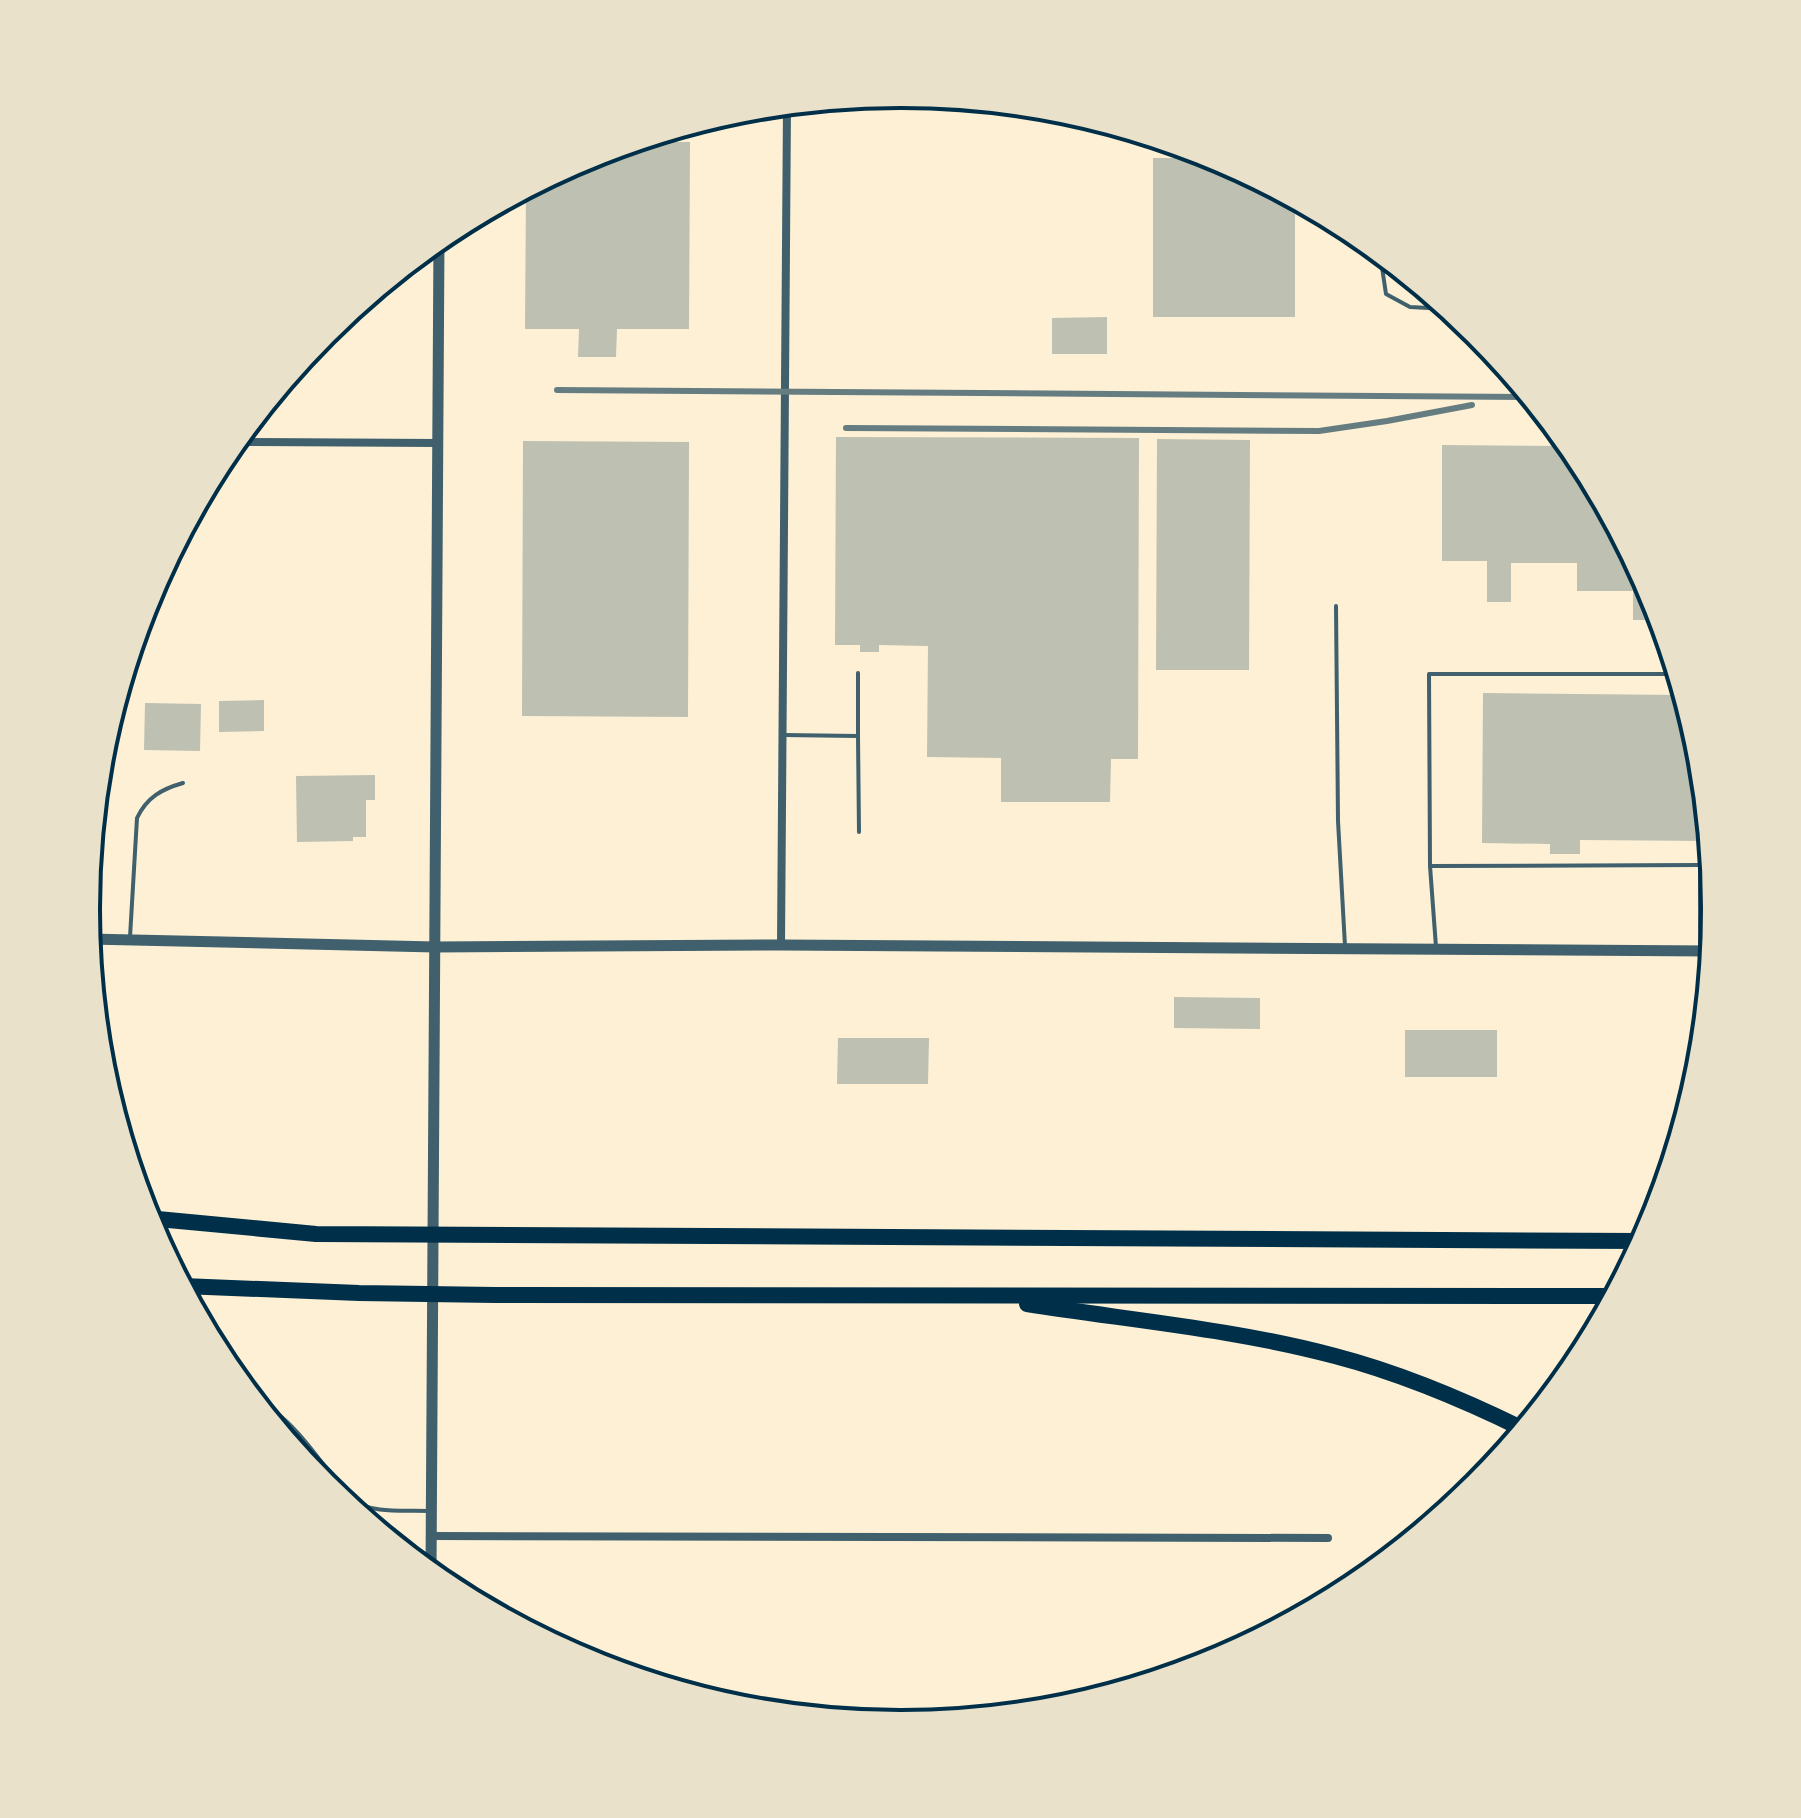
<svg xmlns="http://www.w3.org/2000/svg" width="1801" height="1818" font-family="'PT Serif',serif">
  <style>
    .building { fill: #bec0b2 }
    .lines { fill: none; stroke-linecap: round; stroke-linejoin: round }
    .service { stroke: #3f606c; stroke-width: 4 }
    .minor { stroke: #3f606c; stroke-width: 8 }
    .tertiary { stroke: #3f606c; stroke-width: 11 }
    .motorway { stroke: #003049; stroke-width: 16 }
    .rail { stroke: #657d81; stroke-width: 6 }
    .rim { fill: none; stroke: #003049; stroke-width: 4 }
  </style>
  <rect width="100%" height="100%" fill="#fdf0d5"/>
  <g class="building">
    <path d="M 636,142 L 690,142 L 689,329 L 617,329 L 616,357 L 578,357 L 579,329 L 525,329 L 526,190 L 589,156 Z"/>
    <path d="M 1153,158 L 1215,158 L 1295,201 L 1295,317 L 1153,317 Z"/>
    <path d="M 1107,317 L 1107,354 L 1052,354 L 1052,318 Z"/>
    <path d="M 836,437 L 1139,438 L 1138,759 L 1111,759 L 1110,802 L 1001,802 L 1001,758 L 927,757 L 928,646 L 879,645 L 879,652 L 860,652 L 860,645 L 835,645 Z"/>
    <path d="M 1157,439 L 1250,440 L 1249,670 L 1156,670 Z"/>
    <path d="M 523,441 L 689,442 L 688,717 L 522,716 Z"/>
    <path d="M 1442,445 L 1569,446 L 1578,457 L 1653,598 L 1660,620 L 1633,620 L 1633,591 L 1577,591 L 1577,563 L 1511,563 L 1511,602 L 1487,602 L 1487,561 L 1442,561 Z"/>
    <path d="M 1483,693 L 1683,695 L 1699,751 L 1708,841 L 1580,840 L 1580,854 L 1550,854 L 1550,844 L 1482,843 Z"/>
    <path d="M 264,700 L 264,731 L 219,732 L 219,701 Z"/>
    <path d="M 145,703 L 201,704 L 200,751 L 144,750 Z"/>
    <path d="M 375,775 L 375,800 L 366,800 L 366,837 L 353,837 L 353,841 L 297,842 L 296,776 Z"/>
    <path d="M 1174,997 L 1260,998 L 1260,1029 L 1174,1028 Z"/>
    <rect x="1405" y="1030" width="92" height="47"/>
    <path d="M 838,1038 L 929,1038 L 928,1084 L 837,1084 Z"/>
  </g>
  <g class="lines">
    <g class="service">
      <path d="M 1106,124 L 1106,133 L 1134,133"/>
      <path d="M 1380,254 L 1386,294 L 1410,307 L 1447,309"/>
      <path d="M 251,442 L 252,422"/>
      <path d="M 1336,606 L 1338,821 L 1345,946"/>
      <path d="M 858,673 L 858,736"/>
      <path d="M 783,735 L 858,736 L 859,832"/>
      <path d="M 1430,866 L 1700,865"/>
      <path d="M 130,937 L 137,818 C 147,797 162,789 183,783"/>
      <path d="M 1436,947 L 1430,866 L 1429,674 L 1676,674"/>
      <path d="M 1700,948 L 1700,865 L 1711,865"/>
      <path d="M 258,1404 C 288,1409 330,1475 350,1500 C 375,1514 401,1510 429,1511"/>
    </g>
    <g class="minor">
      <path d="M 235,442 L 438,443"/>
      <path d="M 781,945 L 787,106"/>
      <path d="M 431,1536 L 1328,1538"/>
    </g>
    <g class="tertiary">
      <path d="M 89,939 L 435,947 L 781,945 L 1711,951"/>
      <path d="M 431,1572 L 439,239"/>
    </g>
    <g class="motorway">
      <path d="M 147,1218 L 316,1234 L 1642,1241"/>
      <path d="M 183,1286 L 359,1293 L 495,1295 L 1613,1296"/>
      <path d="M 1027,1304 C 1129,1320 1234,1329 1335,1356 C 1400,1373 1462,1399 1523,1429"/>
    </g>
    <g class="rail">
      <path d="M 557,390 L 1529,397"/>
      <path d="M 846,428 L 1319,431 L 1387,421 L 1472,405"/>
    </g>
  </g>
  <path d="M0 0H1801V1818H0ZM900 108H901A800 800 0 0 1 1701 908V910A800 800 0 0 1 901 1710H900A800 800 0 0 1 100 910V908A800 800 0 0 1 900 108Z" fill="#e9e1ca" fill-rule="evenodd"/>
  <path class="rim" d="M900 108H901A800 800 0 0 1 1701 908V910A800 800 0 0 1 901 1710H900A800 800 0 0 1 100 910V908A800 800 0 0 1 900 108Z"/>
</svg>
